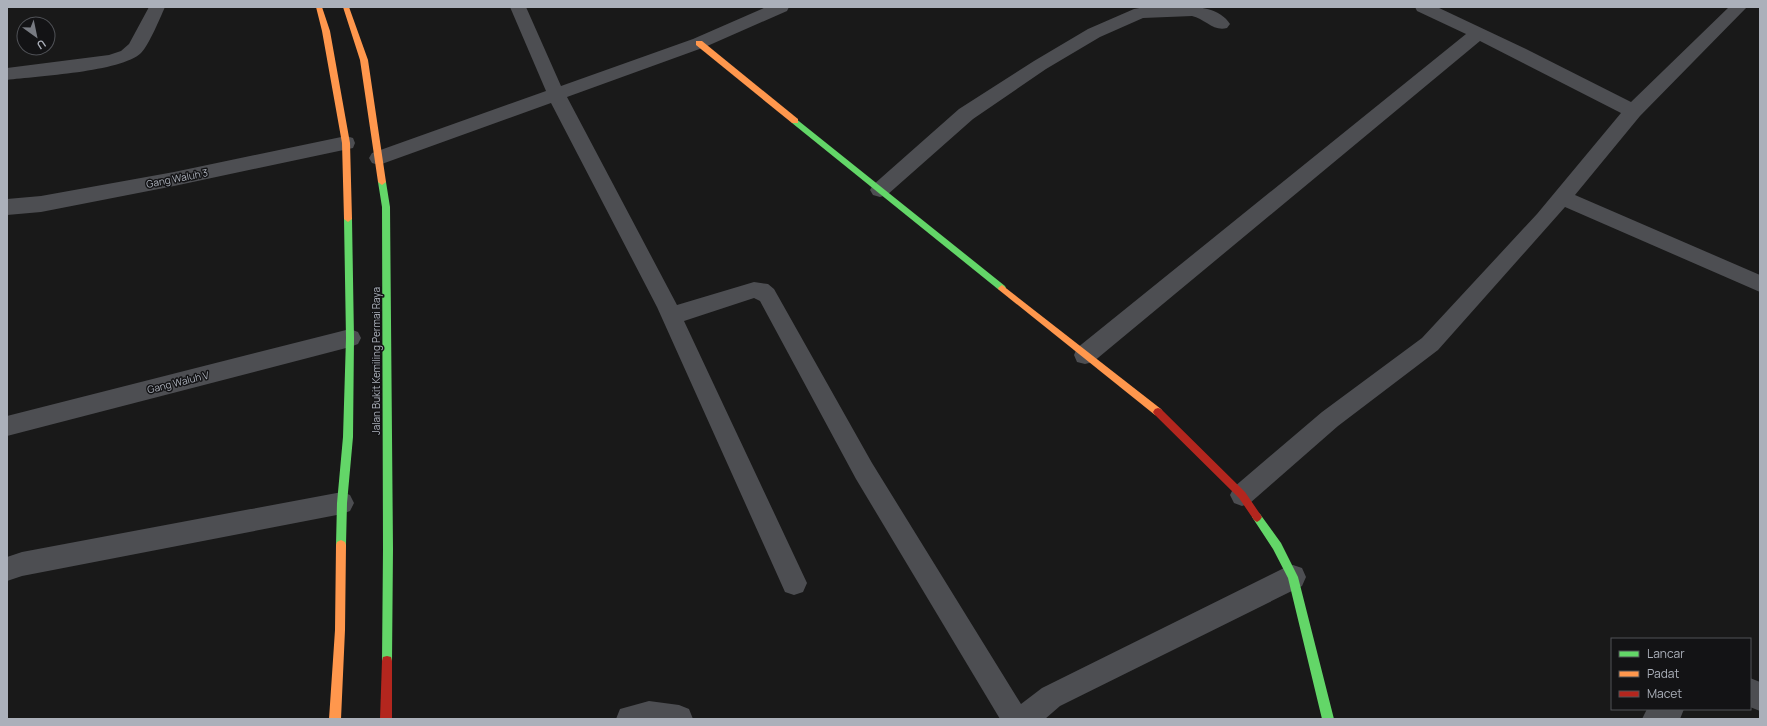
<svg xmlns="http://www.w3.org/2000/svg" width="1767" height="726" font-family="Manrope,sans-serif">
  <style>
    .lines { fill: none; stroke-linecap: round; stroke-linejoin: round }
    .street { fill: #4d4e52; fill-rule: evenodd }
    .fast { fill: #63d668; fill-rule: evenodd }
    .slow { fill: #ff974d; fill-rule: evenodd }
    .jam { fill: #b3261e; fill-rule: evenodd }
    .labels { text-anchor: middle; stroke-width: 3; stroke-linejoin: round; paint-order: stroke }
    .street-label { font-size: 10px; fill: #abb0ba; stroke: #131315 }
  </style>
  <rect width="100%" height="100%" fill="#191919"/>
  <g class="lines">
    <g class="street">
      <path d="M 149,7 L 165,7 C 160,18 149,45 141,53 C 121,72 37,76 7,80 L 7,68 L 109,55 L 121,51 L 129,44 Z"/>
      <path d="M 510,7 L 526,7 L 561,86 L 693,39 L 766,7 L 789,7 L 787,11 L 705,47 L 567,97 L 677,305 L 754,282 L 768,284 L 774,289 L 872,463 L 1021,704 L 1042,688 L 1284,568 L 1293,565 L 1302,568 L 1306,577 L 1302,586 L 1060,706 L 1045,719 L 1000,719 L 856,479 L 760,301 L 754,298 L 684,321 L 807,583 L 803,592 L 794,595 L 785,592 L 657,307 L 551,103 L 379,165 L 372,163 L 369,158 L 372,153 L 546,91 Z"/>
      <path d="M 1145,7 C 1170,7 1215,0 1230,24 L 1227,28 C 1214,32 1205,19 1192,16 L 1143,18 L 1100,37 L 1046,69 L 973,119 L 887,195 L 880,197 L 873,195 L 870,190 L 873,185 L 959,109 L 1034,61 L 1088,29 L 1134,9 Z"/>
      <path d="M 1415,7 L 1437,7 L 1526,49 L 1631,102 L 1729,7 L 1747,7 L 1640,116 L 1575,195 L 1760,275 L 1760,292 L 1565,207 L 1438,350 L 1338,426 L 1250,503 L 1242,506 L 1234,503 L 1230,495 L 1234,487 L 1322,412 L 1422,338 L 1537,214 L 1621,113 L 1480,41 L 1093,362 L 1085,364 L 1077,362 L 1074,355 L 1077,348 L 1466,34 L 1417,11 Z"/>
      <path d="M 346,136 L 353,138 L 355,143 L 353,148 L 174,186 L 41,212 L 7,215 L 7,199 L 41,196 L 174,172 Z"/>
      <path d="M 350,329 L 358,332 L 361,338 L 358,344 L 350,347 L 7,436 L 7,416 Z"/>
      <path d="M 342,492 L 350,495 L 354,503 L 350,511 L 342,514 L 22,576 L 7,581 L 7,557 L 22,552 Z"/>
      <path d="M 1750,678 L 1760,682 L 1760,711 L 1750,707 Z"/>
      <path d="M 649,701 L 679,705 L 689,709 L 693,719 L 616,719 L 620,709 Z"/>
      <path d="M 1647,709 L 1684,709 L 1680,719 L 1642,719 Z"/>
    </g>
    <g class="fast">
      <path d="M 795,118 L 1005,286 L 1006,288 L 1005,290 L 999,290 L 792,123 L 791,121 Z"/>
      <path d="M 382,179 L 386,182 L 390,207 L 393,549 L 392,661 L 391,665 L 387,666 L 383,665 L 382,661 L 383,549 L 382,207 L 378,182 Z"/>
      <path d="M 348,216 L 352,219 L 354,338 L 353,437 L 347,503 L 346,545 L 345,548 L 341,550 L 337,548 L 336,545 L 337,503 L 343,437 L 346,338 L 344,219 Z"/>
      <path d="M 1257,512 L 1260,514 L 1281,543 L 1298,577 L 1334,719 L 1322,719 L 1288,578 L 1273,549 L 1254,520 L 1252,517 L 1254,514 Z"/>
    </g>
    <g class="slow">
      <path d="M 316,7 L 322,7 L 330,31 L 350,143 L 352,219 L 348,222 L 344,219 L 342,143 L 322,31 Z"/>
      <path d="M 343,7 L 349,7 L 368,60 L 386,182 L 382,185 L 378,182 L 360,60 Z"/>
      <path d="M 696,41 L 702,41 L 798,119 L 798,123 L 792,123 L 696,45 Z"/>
      <path d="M 1002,285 L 1161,409 L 1163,412 L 1161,415 L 1158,416 L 1155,415 L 999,290 L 998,288 Z"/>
      <path d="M 341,540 L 345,542 L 346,545 L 345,630 L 341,719 L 329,719 L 335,630 L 336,545 L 337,542 Z"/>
    </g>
    <g class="jam">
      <path d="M 1158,408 L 1161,409 L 1245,492 L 1260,514 L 1262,517 L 1260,520 L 1257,522 L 1254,520 L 1239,498 L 1155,415 L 1153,412 L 1155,409 Z"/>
      <path d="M 387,656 L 391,657 L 392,661 L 392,719 L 380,719 L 382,661 L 383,657 Z"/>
    </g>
  </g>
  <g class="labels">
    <g class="street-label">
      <text transform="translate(177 178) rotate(-11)" y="4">Gang Waluh 3</text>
      <text transform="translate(376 361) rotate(-90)" y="4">Jalan Bukit Kemiling Permai Raya</text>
      <text transform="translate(178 382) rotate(-14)" y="4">Gang Waluh V</text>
    </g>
  </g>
  <rect width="1767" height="726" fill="none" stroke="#abb0ba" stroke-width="16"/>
  <rect x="1611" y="638" width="140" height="72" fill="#131315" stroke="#505257"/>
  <rect x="1619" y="651" width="20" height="6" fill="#63d668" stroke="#505257"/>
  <text x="1647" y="658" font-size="12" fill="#abb0ba">Lancar</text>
  <rect x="1619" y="671" width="20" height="6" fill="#ff974d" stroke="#505257"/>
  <text x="1647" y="678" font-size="12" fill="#abb0ba">Padat</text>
  <rect x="1619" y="691" width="20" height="6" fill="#b3261e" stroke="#505257"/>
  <text x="1647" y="698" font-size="12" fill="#abb0ba">Macet</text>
  <g transform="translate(36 36) rotate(147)"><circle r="19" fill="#131315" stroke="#505257"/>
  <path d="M0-3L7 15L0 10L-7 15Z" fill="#787b82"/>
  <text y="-6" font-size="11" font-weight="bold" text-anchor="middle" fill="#abb0ba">U</text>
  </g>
</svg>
